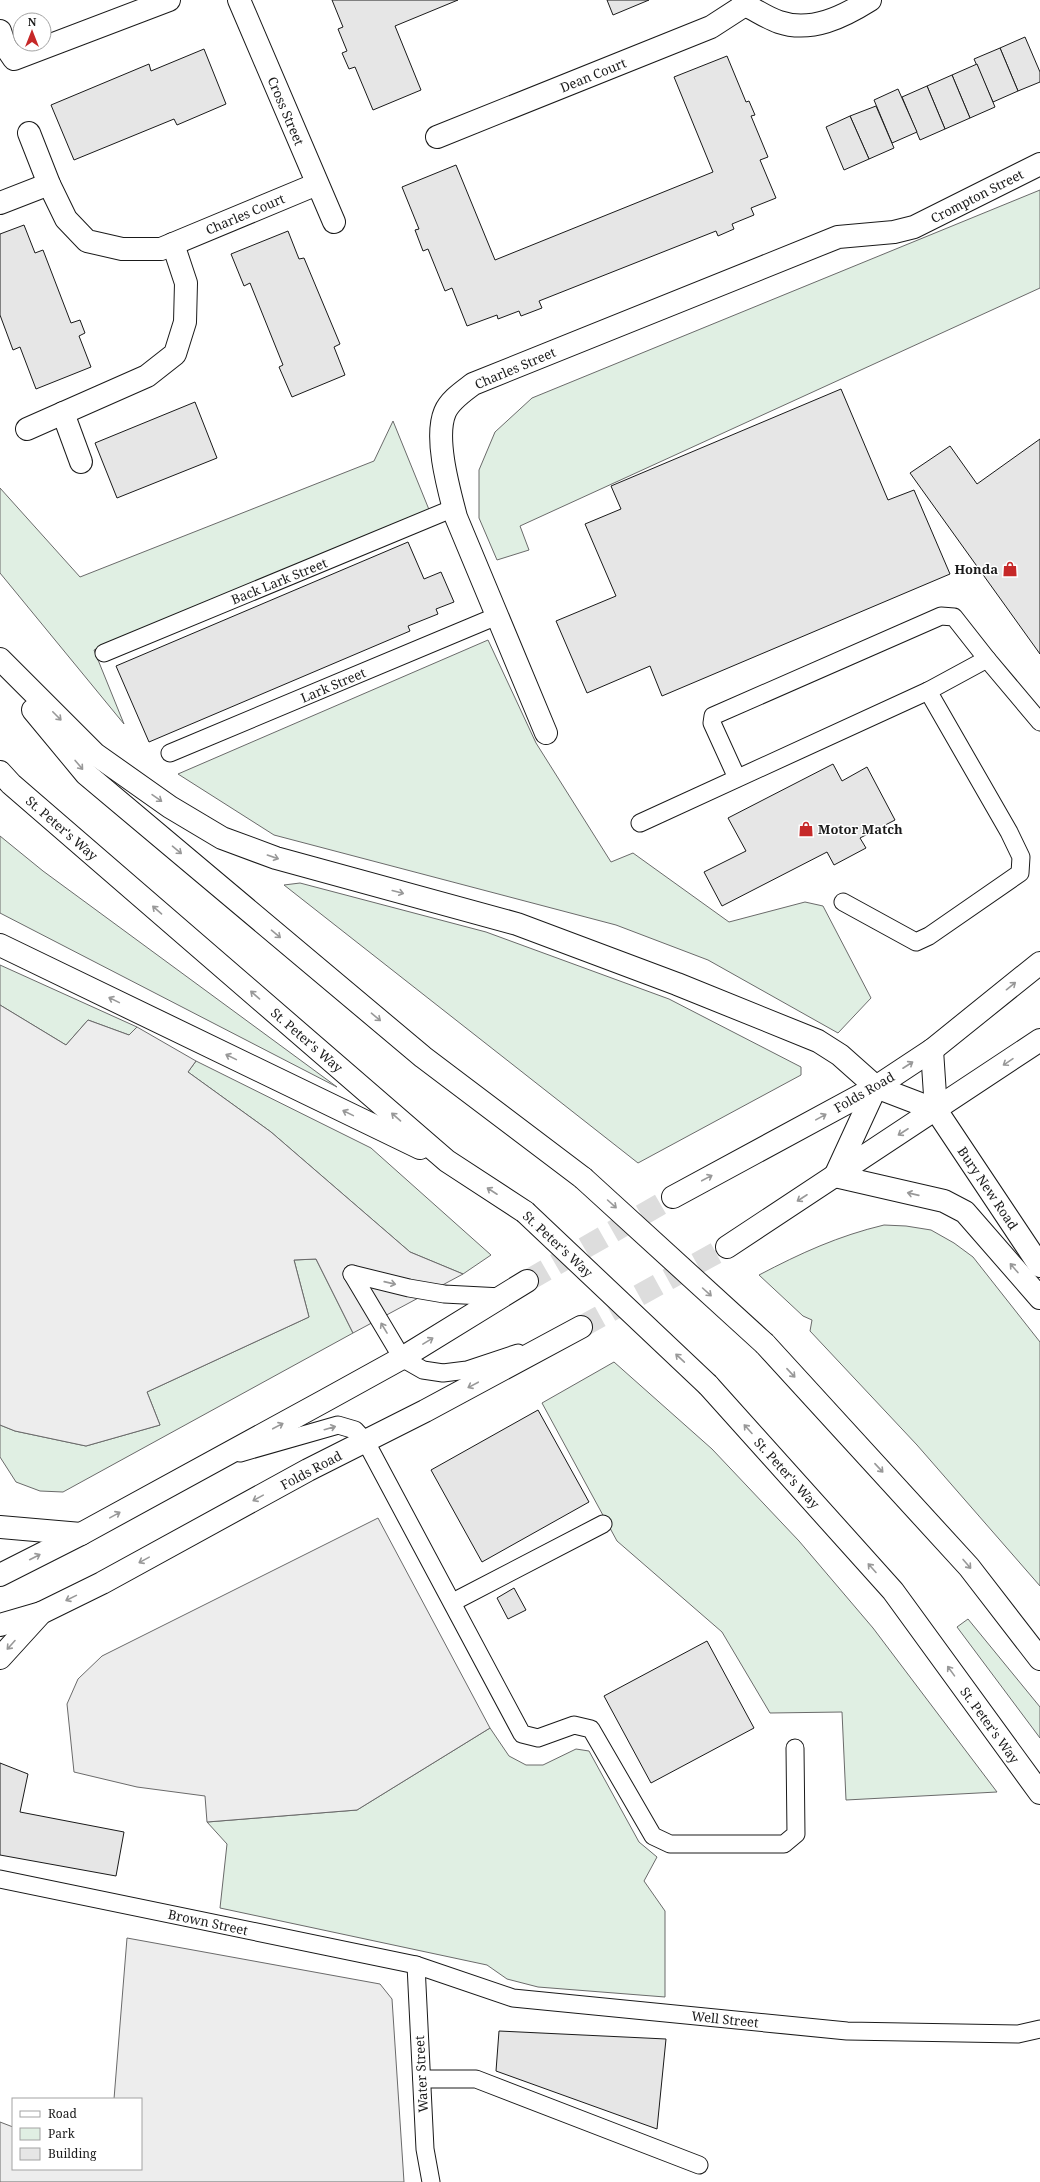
<svg xmlns="http://www.w3.org/2000/svg" width="1040" height="2182" font-family="'Noto Serif',serif">
  <style>
    .green { fill: #e0efe3; stroke: #6a6a6a }
    .parking { fill: #ededed; stroke: #6a6a6a }
    .building { fill: #e6e6e6; stroke: #1a1a1a }
    .lines { fill: none; stroke-linecap: round; stroke-linejoin: round }
    .primary-tunnel { stroke: #ddd; stroke-width: 22; stroke-dasharray: 22 11; stroke-linecap: butt }
    .service-casing { stroke: #1a1a1a; stroke-width: 19 }
    .minor-casing { stroke: #1a1a1a; stroke-width: 24 }
    .secondary-casing { stroke: #1a1a1a; stroke-width: 24 }
    .primary-casing { stroke: #1a1a1a; stroke-width: 24 }
    .trunk-casing { stroke: #1a1a1a; stroke-width: 24 }
    .service { stroke: #fff; stroke-width: 17 }
    .minor { stroke: #fff; stroke-width: 22 }
    .secondary { stroke: #fff; stroke-width: 22 }
    .primary { stroke: #fff; stroke-width: 22 }
    .trunk { stroke: #fff; stroke-width: 22 }
    .trunk-bridge-casing { stroke: #1a1a1a; stroke-width: 24; stroke-linecap: butt }
    .trunk-bridge { stroke: #fff; stroke-width: 22 }
    .oneway { stroke: #989898 }
    .labels { text-anchor: middle; stroke-width: 3; stroke-linejoin: round; paint-order: stroke }
    .street-label { font-size: 13px; fill: #1a1a1a; stroke: #fff }
    .poi-label { font-size: 13px; font-weight: bold; fill: #1a1a1a; stroke: #fff; text-anchor: end }
  </style>
  <rect width="100%" height="100%" fill="#fff"/>
  <g class="green">
    <path d="M 1040,190 L 1040,288 L 520,526 L 529,550 L 497,560 L 479,518 L 479,470 L 495,432 L 532,398 Z"/>
    <path d="M 393,421 L 430,512 L 94,650 L 124,724 L 0,573 L 0,488 L 80,577 L 374,461 Z"/>
    <path d="M 488,640 L 536,743 L 611,862 L 633,853 L 729,922 L 805,902 L 823,906 L 871,998 L 838,1033 L 708,960 L 616,925 L 274,835 L 178,774 Z"/>
    <path d="M 0,836 L 43,871 L 337,1087 L 0,913 Z"/>
    <path d="M 300,883 L 486,932 L 669,999 L 801,1067 L 801,1075 L 638,1163 L 284,885 Z"/>
    <path d="M 0,965 L 137,1027 L 129,1035 L 88,1020 L 66,1045 L 0,1005 Z"/>
    <path d="M 196,1061 L 371,1148 L 491,1255 L 463,1274 L 410,1252 L 271,1132 L 188,1072 Z"/>
    <path d="M 884,1225 L 906,1226 L 931,1230 L 954,1243 L 973,1257 L 1040,1342 L 1040,1586 L 917,1445 L 810,1331 L 812,1320 L 803,1316 L 759,1275 C 801,1253 838,1236 884,1225 Z"/>
    <path d="M 316,1259 L 353,1333 L 63,1492 L 40,1491 L 16,1482 L 0,1457 L 0,1425 L 15,1431 L 86,1446 L 160,1425 L 147,1392 L 309,1317 L 294,1260 Z"/>
    <path d="M 614,1362 L 712,1449 L 799,1541 L 873,1628 L 997,1792 L 846,1800 L 842,1712 L 770,1713 L 722,1632 L 617,1541 L 542,1403 Z"/>
    <path d="M 968,1619 L 1040,1707 L 1040,1738 L 957,1627 Z"/>
    <path d="M 490,1728 L 509,1756 L 526,1765 L 543,1765 L 576,1749 L 589,1751 L 639,1842 L 657,1857 L 644,1881 L 665,1911 L 665,1997 L 538,1987 L 507,1979 L 487,1965 L 220,1908 L 227,1844 L 207,1822 L 357,1810 Z"/>
  </g>
  <g class="parking">
    <path d="M 0,1005 L 66,1045 L 88,1020 L 129,1035 L 137,1027 L 196,1061 L 188,1072 L 271,1132 L 410,1252 L 463,1274 L 353,1333 L 316,1259 L 294,1260 L 309,1317 L 147,1392 L 160,1425 L 86,1446 L 15,1431 L 0,1425 Z"/>
    <path d="M 378,1518 L 490,1728 L 357,1810 L 207,1822 L 205,1796 L 137,1787 L 74,1772 L 67,1704 L 78,1679 L 102,1656 Z"/>
    <path d="M 127,1938 L 380,1984 L 392,1999 L 404,2182 L 0,2182 L 0,2122 L 13,2127 L 13,2169 L 141,2169 L 141,2099 L 114,2099 Z"/>
  </g>
  <g class="building">
    <path d="M 332,0 L 458,0 L 395,26 L 421,90 L 373,110 L 355,67 L 349,69 L 342,53 L 347,51 L 338,29 L 343,27 Z"/>
    <path d="M 607,0 L 649,0 L 613,15 Z"/>
    <path d="M 1025,37 L 1040,72 L 1040,82 L 1018,91 L 1000,48 Z"/>
    <path d="M 1000,48 L 1018,91 L 993,102 L 974,59 Z"/>
    <path d="M 204,49 L 226,104 L 177,125 L 174,119 L 74,160 L 51,105 L 149,64 L 151,71 Z"/>
    <path d="M 727,56 L 746,102 L 749,101 L 755,115 L 751,116 L 768,157 L 760,160 L 776,198 L 751,208 L 754,215 L 732,224 L 734,229 L 718,236 L 716,231 L 539,301 L 542,308 L 521,316 L 519,311 L 498,319 L 497,315 L 467,326 L 452,288 L 445,291 L 428,249 L 423,251 L 415,230 L 419,229 L 402,187 L 456,165 L 495,260 L 713,172 L 674,77 Z"/>
    <path d="M 977,64 L 995,107 L 970,118 L 952,75 Z"/>
    <path d="M 952,75 L 970,118 L 945,129 L 927,86 Z"/>
    <path d="M 927,86 L 945,129 L 920,140 L 902,97 Z"/>
    <path d="M 898,89 L 917,132 L 892,143 L 874,100 Z"/>
    <path d="M 876,106 L 894,148 L 869,159 L 850,116 Z"/>
    <path d="M 850,116 L 869,159 L 844,170 L 826,127 Z"/>
    <path d="M 24,225 L 35,253 L 43,250 L 71,323 L 80,320 L 85,333 L 79,336 L 91,367 L 36,389 L 20,347 L 13,350 L 0,315 L 0,234 Z"/>
    <path d="M 288,231 L 299,259 L 304,258 L 340,344 L 334,347 L 345,375 L 292,397 L 279,367 L 283,365 L 250,283 L 244,286 L 231,254 Z"/>
    <path d="M 841,389 L 888,500 L 914,490 L 950,574 L 662,696 L 650,666 L 587,693 L 556,621 L 616,596 L 585,524 L 621,509 L 611,486 Z"/>
    <path d="M 195,402 L 217,458 L 117,498 L 95,443 Z"/>
    <path d="M 1040,439 L 1040,654 L 910,473 L 950,446 L 977,484 Z"/>
    <path d="M 408,542 L 424,579 L 441,572 L 454,602 L 436,609 L 438,614 L 408,626 L 410,631 L 149,742 L 116,666 Z"/>
    <path d="M 833,764 L 842,781 L 867,767 L 895,820 L 860,838 L 866,848 L 834,865 L 827,852 L 722,906 L 704,872 L 746,851 L 728,818 Z"/>
    <path d="M 538,1410 L 589,1502 L 482,1562 L 431,1470 Z"/>
    <path d="M 514,1588 L 526,1610 L 508,1619 L 497,1598 Z"/>
    <path d="M 707,1641 L 754,1728 L 651,1783 L 604,1696 Z"/>
    <path d="M 0,1763 L 28,1774 L 20,1812 L 124,1832 L 116,1876 L 0,1855 Z"/>
    <path d="M 499,2031 L 666,2039 L 657,2129 L 496,2071 Z"/>
  </g>
  <g class="lines">
    <g class="primary-tunnel">
      <path d="M 527,1281 L 673,1197"/>
      <path d="M 581,1327 L 727,1247"/>
    </g>
    <g class="service-casing">
      <g id="service">
        <path d="M 104,653 L 454,508"/>
        <path d="M 987,659 L 1040,722"/>
        <path d="M 170,753 L 497,616"/>
        <path d="M 640,823 L 928,691 L 987,659 L 954,617 L 941,616 L 713,716 L 712,723 L 737,778"/>
        <path d="M 843,902 L 916,942 L 929,936 L 1020,873 L 1021,857 L 1009,832 L 928,691"/>
        <path d="M 352,1274 L 402,1358 L 423,1370 L 443,1373 L 467,1370 L 518,1353"/>
        <path d="M 352,1274 L 409,1288 L 444,1294 L 502,1297"/>
        <path d="M 240,1453 L 338,1425 L 355,1430 L 366,1442 L 522,1734 L 538,1738 L 574,1725 L 591,1729 L 653,1836 L 670,1844 L 784,1844 L 796,1834 L 795,1748"/>
        <path d="M 453,1602 L 603,1524"/>
        <path d="M 0,1879 L 416,1965 L 513,1998 L 847,2031 L 1018,2034 L 1040,2029"/>
        <path d="M 416,1965 L 425,2149 L 431,2182"/>
        <path d="M 422,2079 L 476,2079 L 699,2165"/>
      </g>
    </g>
    <g class="minor-casing">
      <g id="minor">
        <path d="M 239,0 L 334,222"/>
        <path d="M 743,0 L 745,5 C 756,10 767,18 779,22 C 811,33 843,17 870,0"/>
        <path d="M 0,31 L 5,46 L 14,59 L 169,0"/>
        <path d="M 29,133 L 49,184 L 66,219 L 87,241 L 122,249 L 161,249 L 317,184"/>
        <path d="M 437,137 L 711,27 L 745,5"/>
        <path d="M 0,203 L 49,184"/>
        <path d="M 63,413 L 81,462"/>
        <path d="M 27,429 L 147,376 L 175,354 L 185,322 L 186,283 L 173,244"/>
        <path d="M 546,733 L 456,517 C 449,490 434,438 445,412 C 450,400 464,391 473,384 L 838,237 L 894,232 L 914,227 L 1040,164"/>
      </g>
    </g>
    <g class="secondary-casing">
      <g id="secondary">
        <path d="M 0,1527 L 81,1534"/>
        <path d="M 0,1625 L 41,1613"/>
      </g>
    </g>
    <g class="primary-casing">
      <g id="primary">
        <path d="M 932,1050 L 936,1110 L 1040,1266"/>
        <path d="M 876,1087 L 936,1110"/>
        <path d="M 835,1176 L 944,1201 L 965,1212 L 1040,1298"/>
        <path d="M 835,1176 L 876,1087"/>
        <path d="M 673,1197 L 876,1087 L 932,1050 L 1040,963"/>
        <path d="M 727,1247 L 1040,1040"/>
        <path d="M 0,1575 L 81,1534 L 326,1400 L 402,1358 L 527,1281"/>
        <path d="M 0,1658 L 41,1613 L 102,1583 L 308,1470 L 425,1411 L 581,1327"/>
      </g>
    </g>
    <g class="trunk-casing">
      <g id="trunk">
        <path d="M 0,659 L 95,754 L 170,807 L 222,838 L 276,858 L 517,924 L 677,984 L 818,1041 L 840,1055 L 876,1087"/>
        <path d="M 33,710 L 86,774 L 423,1057 L 583,1178"/>
        <path d="M 0,772 L 11,784 L 447,1161 L 525,1212"/>
        <path d="M 0,945 L 420,1148"/>
        <path d="M 765,1344 L 969,1567 L 1040,1659"/>
        <path d="M 708,1385 L 893,1591 L 1040,1793"/>
      </g>
    </g>
    <use href="#service" class="service"/>
    <use href="#minor" class="minor"/>
    <use href="#secondary" class="secondary"/>
    <use href="#primary" class="primary"/>
    <use href="#trunk" class="trunk"/>
    <g class="trunk-bridge-casing">
      <g id="trunk-bridge">
        <path d="M 583,1178 L 765,1344"/>
        <path d="M 525,1212 L 708,1385"/>
      </g>
    </g>
    <use href="#trunk-bridge" class="trunk-bridge"/>
  </g>
  <defs><path id="oneway-shaft" d="M-6 0H5M1.5-3L5.5 0L1.5 3" fill="none" stroke-width="1.6" stroke-linecap="round" stroke-linejoin="round"/></defs>
  <g class="oneway">
    <use href="#oneway-shaft" transform="translate(57 716) rotate(45)"/>
    <use href="#oneway-shaft" transform="translate(79 765) rotate(50)"/>
    <use href="#oneway-shaft" transform="translate(157 798) rotate(35)"/>
    <use href="#oneway-shaft" transform="translate(177 850) rotate(40)"/>
    <use href="#oneway-shaft" transform="translate(273 857) rotate(19)"/>
    <use href="#oneway-shaft" transform="translate(398 892) rotate(15)"/>
    <use href="#oneway-shaft" transform="translate(157 910) rotate(-139)"/>
    <use href="#oneway-shaft" transform="translate(276 934) rotate(40)"/>
    <use href="#oneway-shaft" transform="translate(1011 986) rotate(-39)"/>
    <use href="#oneway-shaft" transform="translate(255 995) rotate(-139)"/>
    <use href="#oneway-shaft" transform="translate(114 1000) rotate(-154)"/>
    <use href="#oneway-shaft" transform="translate(376 1017) rotate(40)"/>
    <use href="#oneway-shaft" transform="translate(231 1057) rotate(-154)"/>
    <use href="#oneway-shaft" transform="translate(1008 1062) rotate(146)"/>
    <use href="#oneway-shaft" transform="translate(908 1065) rotate(-33)"/>
    <use href="#oneway-shaft" transform="translate(348 1113) rotate(-154)"/>
    <use href="#oneway-shaft" transform="translate(396 1117) rotate(-139)"/>
    <use href="#oneway-shaft" transform="translate(821 1117) rotate(-29)"/>
    <use href="#oneway-shaft" transform="translate(903 1132) rotate(147)"/>
    <use href="#oneway-shaft" transform="translate(707 1178) rotate(-28)"/>
    <use href="#oneway-shaft" transform="translate(492 1191) rotate(-147)"/>
    <use href="#oneway-shaft" transform="translate(913 1194) rotate(-167)"/>
    <use href="#oneway-shaft" transform="translate(802 1198) rotate(147)"/>
    <use href="#oneway-shaft" transform="translate(612 1204) rotate(42)"/>
    <use href="#oneway-shaft" transform="translate(1014 1268) rotate(-131)"/>
    <use href="#oneway-shaft" transform="translate(390 1283) rotate(13)"/>
    <use href="#oneway-shaft" transform="translate(707 1292) rotate(42)"/>
    <use href="#oneway-shaft" transform="translate(384 1328) rotate(-121)"/>
    <use href="#oneway-shaft" transform="translate(428 1341) rotate(-31)"/>
    <use href="#oneway-shaft" transform="translate(680 1358) rotate(-137)"/>
    <use href="#oneway-shaft" transform="translate(791 1373) rotate(47)"/>
    <use href="#oneway-shaft" transform="translate(473 1385) rotate(152)"/>
    <use href="#oneway-shaft" transform="translate(278 1426) rotate(-28)"/>
    <use href="#oneway-shaft" transform="translate(330 1428) rotate(-16)"/>
    <use href="#oneway-shaft" transform="translate(748 1429) rotate(-132)"/>
    <use href="#oneway-shaft" transform="translate(879 1468) rotate(47)"/>
    <use href="#oneway-shaft" transform="translate(258 1498) rotate(151)"/>
    <use href="#oneway-shaft" transform="translate(115 1515) rotate(-29)"/>
    <use href="#oneway-shaft" transform="translate(35 1557) rotate(-27)"/>
    <use href="#oneway-shaft" transform="translate(144 1560) rotate(151)"/>
    <use href="#oneway-shaft" transform="translate(967 1564) rotate(49)"/>
    <use href="#oneway-shaft" transform="translate(872 1568) rotate(-132)"/>
    <use href="#oneway-shaft" transform="translate(71 1598) rotate(154)"/>
    <use href="#oneway-shaft" transform="translate(11 1645) rotate(132)"/>
    <use href="#oneway-shaft" transform="translate(951 1671) rotate(-126)"/>
  </g>
  <defs>
    <g id="shop-bare" transform="scale(1.2)"><path d="M-5-2.5h2.3a2.7 3.5 0 0 1 5.4 0H5L5.5 6h-11ZM-1.5-2.5h3a1.5 2.3 0 0 0-3 0Z" fill="#c62828" stroke="#fff" stroke-width="2.5" paint-order="stroke"/></g>
  </defs>
  <g fill-rule="evenodd">
    <use href="#shop-bare" x="1010" y="569"/>
    <use href="#shop-bare" x="806" y="829"/>
  </g>
  <g class="labels">
    <g class="street-label">
      <text transform="translate(593 75) rotate(-22)" y="5">Dean Court</text>
      <text transform="translate(286 111) rotate(67)" y="5">Cross Street</text>
      <text transform="translate(977 196) rotate(-27)" y="5">Crompton Street</text>
      <text transform="translate(245 214) rotate(-23)" y="5">Charles Court</text>
      <text transform="translate(515 368) rotate(-23)" y="5">Charles Street</text>
      <text transform="translate(279 581) rotate(-22)" y="5">Back Lark Street</text>
      <text transform="translate(333 685) rotate(-23)" y="5">Lark Street</text>
      <text transform="translate(62 828) rotate(41)" y="5">St. Peter's Way</text>
      <text transform="translate(307 1040) rotate(41)" y="5">St. Peter's Way</text>
      <text transform="translate(864 1092) rotate(-30)" y="5">Folds Road</text>
      <text transform="translate(988 1188) rotate(56)" y="5">Bury New Road</text>
      <text transform="translate(558 1244) rotate(43)" y="5">St. Peter's Way</text>
      <text transform="translate(311 1470) rotate(-28)" y="5">Folds Road</text>
      <text transform="translate(787 1473) rotate(48)" y="5">St. Peter's Way</text>
      <text transform="translate(990 1725) rotate(54)" y="5">St. Peter's Way</text>
      <text transform="translate(208 1922) rotate(12)" y="5">Brown Street</text>
      <text transform="translate(725 2019) rotate(6)" y="5">Well Street</text>
      <text transform="translate(421 2074) rotate(-93)" y="5">Water Street</text>
    </g>
    <g class="poi-label">
      <text x="998" y="574">Honda</text>
      <text x="818" y="834" text-anchor="start">Motor Match</text>
    </g>
  </g>
  <rect x="12" y="2098" width="130" height="72" fill="#ffffff" stroke="#a3a3a3"/>
  <rect x="20" y="2111" width="20" height="6" fill="#ffffff" stroke="#a3a3a3"/>
  <text x="48" y="2118" font-size="12" fill="#1a1a1a">Road</text>
  <rect x="20" y="2128" width="20" height="12" fill="#e0efe3" stroke="#a3a3a3"/>
  <text x="48" y="2138" font-size="12" fill="#1a1a1a">Park</text>
  <rect x="20" y="2148" width="20" height="12" fill="#e6e6e6" stroke="#a3a3a3"/>
  <text x="48" y="2158" font-size="12" fill="#1a1a1a">Building</text>
  <g transform="translate(32 32)"><circle r="19" fill="#ffffff" stroke="#a3a3a3"/>
  <path d="M0-3L7 15L0 10L-7 15Z" fill="#c62828"/>
  <text y="-6" font-size="11" font-weight="bold" text-anchor="middle" fill="#1a1a1a">N</text>
  </g>
</svg>
